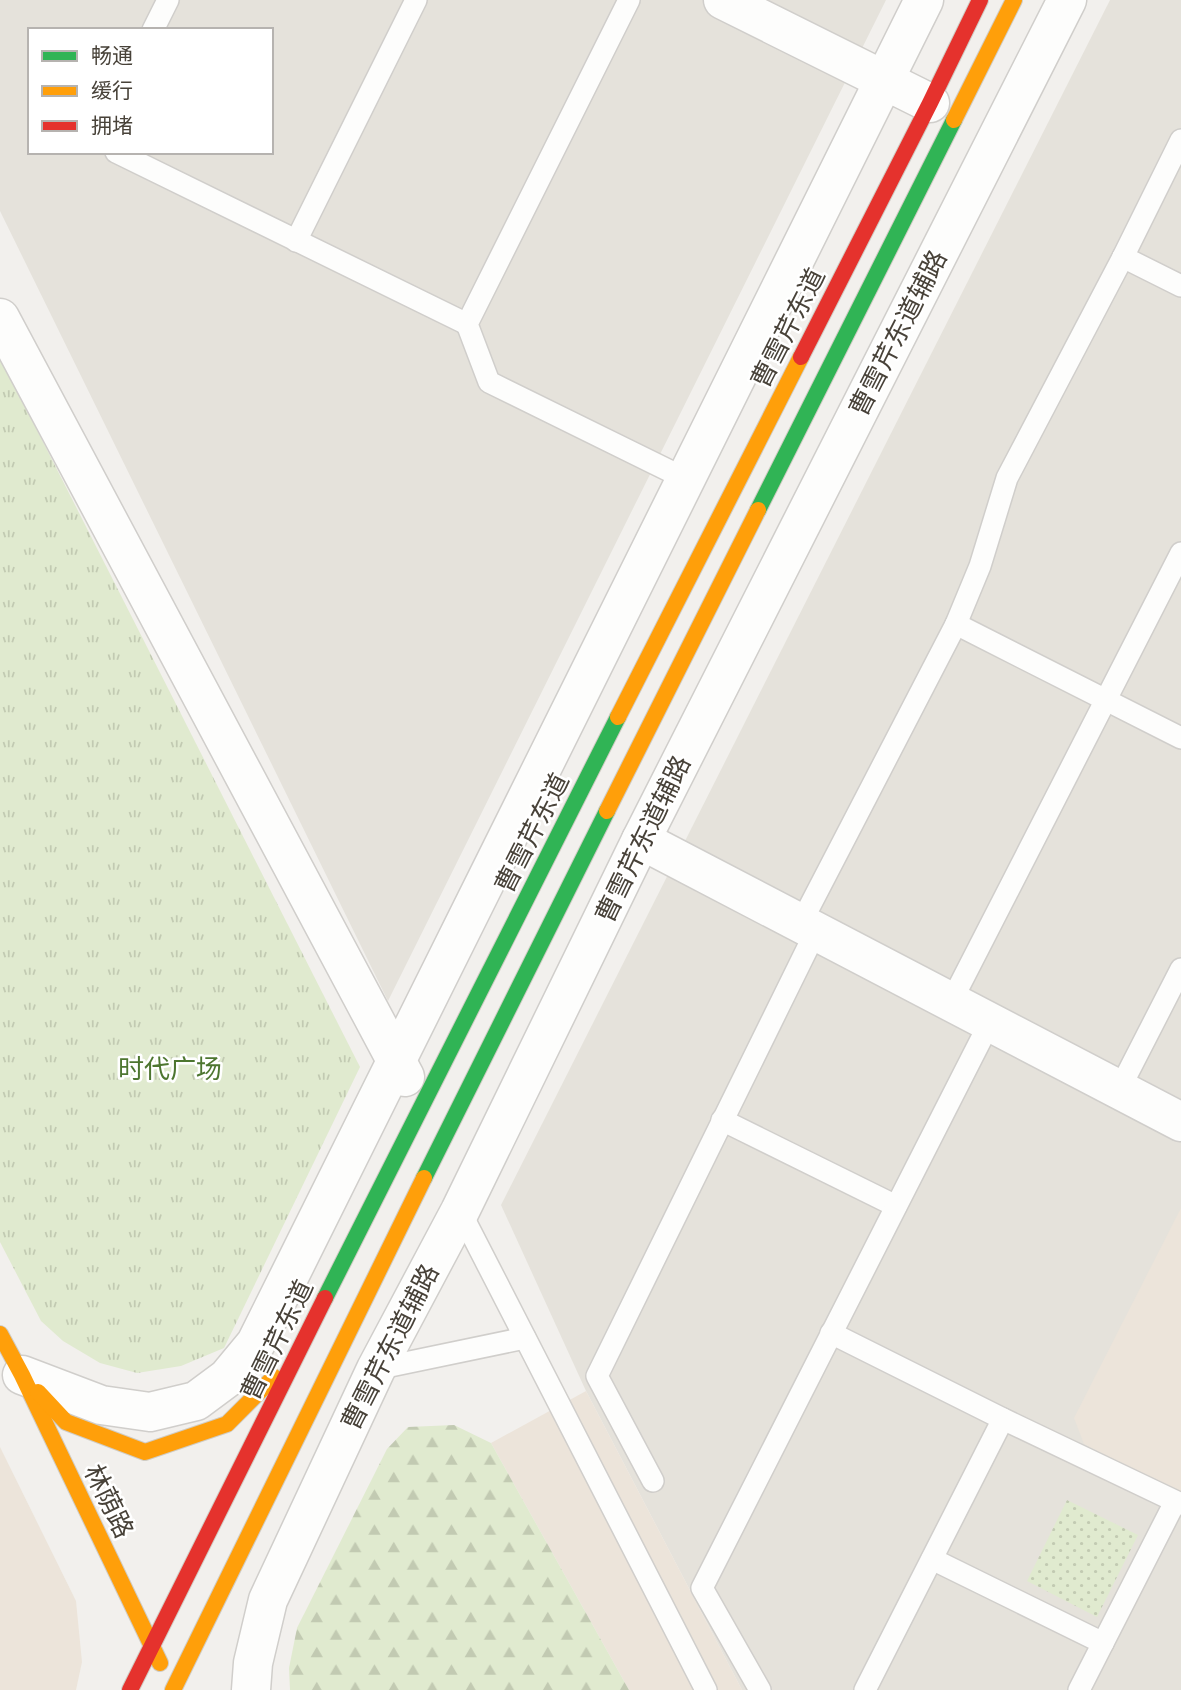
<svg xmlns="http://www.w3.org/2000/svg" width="1181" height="1690" font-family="Karla,'Noto Sans SC',sans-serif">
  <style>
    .residential { fill: #e5e2db; fill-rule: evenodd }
    .commercial { fill: #ece4da }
    .grass { fill: url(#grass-dots) }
    .forest { fill: url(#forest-firs) }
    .park { fill: url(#park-tufts) }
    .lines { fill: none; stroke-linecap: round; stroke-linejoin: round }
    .lane-casing { stroke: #d0cecb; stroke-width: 24 }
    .street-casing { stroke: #d0cecb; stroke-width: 41 }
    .fast-casing { stroke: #d0ccc4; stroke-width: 18 }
    .slow-casing { stroke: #d0ccc4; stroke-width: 18 }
    .jam-casing { stroke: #d0ccc4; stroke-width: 18 }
    .lane { stroke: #fdfdfc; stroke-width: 21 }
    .street { stroke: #fdfdfc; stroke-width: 38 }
    .fast { stroke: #30b455; stroke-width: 16 }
    .slow { stroke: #ff9f0a; stroke-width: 16 }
    .jam { stroke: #e5322d; stroke-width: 16 }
    .labels { text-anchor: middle; stroke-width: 5; stroke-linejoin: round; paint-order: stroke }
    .street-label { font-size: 26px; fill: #484239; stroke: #fff }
    .park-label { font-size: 26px; fill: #4d7630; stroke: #fff }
  </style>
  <defs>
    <pattern id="grass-dots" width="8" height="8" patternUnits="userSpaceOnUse" patternTransform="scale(1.75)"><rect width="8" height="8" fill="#e0eacf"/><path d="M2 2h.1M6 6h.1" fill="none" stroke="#c2cab2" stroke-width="1.8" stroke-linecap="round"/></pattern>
    <pattern id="forest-firs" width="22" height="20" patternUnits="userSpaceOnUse" patternTransform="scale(1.75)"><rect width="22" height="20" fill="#e0eacf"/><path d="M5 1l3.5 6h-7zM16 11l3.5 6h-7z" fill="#c2cab2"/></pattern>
    <pattern id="park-tufts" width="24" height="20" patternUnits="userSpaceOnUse" patternTransform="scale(1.75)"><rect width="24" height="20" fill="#e0eacf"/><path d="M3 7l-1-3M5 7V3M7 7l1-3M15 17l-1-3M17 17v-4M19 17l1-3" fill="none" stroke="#c2cab2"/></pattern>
  </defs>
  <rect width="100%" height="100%" fill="#f2f0ed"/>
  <g class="residential">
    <path d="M 0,0 L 886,0 L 388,1001 L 0,211 ZM 30,30 L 271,30 L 271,152 L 30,152 Z"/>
    <path d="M 1110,0 L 1181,0 L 1181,1690 L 742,1690 L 586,1391 L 501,1205 Z"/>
  </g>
  <g class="commercial">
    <path d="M 1181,1208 L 1181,1494 L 1084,1444 L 1074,1418 Z"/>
    <path d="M 586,1391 L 742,1690 L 629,1690 L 491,1443 Z"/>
    <path d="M 0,1447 L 76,1601 L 82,1662 L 76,1690 L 0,1690 Z"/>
  </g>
  <path class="grass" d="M 1067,1500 L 1138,1535 L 1097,1617 L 1027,1581 Z"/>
  <path class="forest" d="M 454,1425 L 491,1443 L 629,1690 L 290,1690 L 289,1668 L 297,1628 L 387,1449 L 408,1427 Z"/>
  <path class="park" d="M 0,357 L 360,1067 L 224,1348 L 181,1366 L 137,1373 L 100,1363 L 63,1341 L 41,1321 L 0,1242 Z"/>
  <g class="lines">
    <g class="lane-casing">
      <g id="lane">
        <path d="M 629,0 L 467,324 L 489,382 L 686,479"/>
        <path d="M 153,30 L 168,0"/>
        <path d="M 116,152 L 467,324"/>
        <path d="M 296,241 L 416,0"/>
        <path d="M 1123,257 L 1181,286"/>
        <path d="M 956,624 L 1181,738"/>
        <path d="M 801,923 L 956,624 L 980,566 L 1007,478 L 1123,257 L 1181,140"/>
        <path d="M 951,1002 L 1181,553"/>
        <path d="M 1119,1090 L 1181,969"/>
        <path d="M 722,1120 L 896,1206"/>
        <path d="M 460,1211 L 706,1690"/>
        <path d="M 831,1333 L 1003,1419 L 1181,1504"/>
        <path d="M 376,1369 L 525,1338"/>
        <path d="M 653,1481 L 597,1376 L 816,931"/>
        <path d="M 932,1559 L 1103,1643"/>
        <path d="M 760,1690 L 702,1588 L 990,1022"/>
        <path d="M 865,1690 L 1003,1419"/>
        <path d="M 1079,1690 L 1175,1502"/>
      </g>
    </g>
    <g class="street-casing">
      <g id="street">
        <path d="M 723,0 L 930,103"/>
        <path d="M 0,318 L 405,1077"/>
        <path d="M 641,840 L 1181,1122"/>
        <path d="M 22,1375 L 101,1405 L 150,1412 L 196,1401 L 227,1378 L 256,1343 L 924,0"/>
        <path d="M 251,1690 L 253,1663 L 268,1600 L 376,1369 L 460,1211 L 641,840 L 1067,0"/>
      </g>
    </g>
    <g class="fast-casing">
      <g id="fast">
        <path d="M 758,510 L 954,120"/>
        <path d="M 424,1178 L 607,811"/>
        <path d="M 325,1298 L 618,717"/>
      </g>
    </g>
    <g class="slow-casing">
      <g id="slow">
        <path d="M 954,120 L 1014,0"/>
        <path d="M 618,717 L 801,357"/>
        <path d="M 607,811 L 758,510"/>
        <path d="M 0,1334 L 22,1375 L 160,1663"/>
        <path d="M 38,1392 L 66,1422 L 145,1452 L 227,1424 L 274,1377"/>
        <path d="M 173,1690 L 424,1178"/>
      </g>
    </g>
    <g class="jam-casing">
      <g id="jam">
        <path d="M 801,357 L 930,103 L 980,0"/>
        <path d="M 130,1690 L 325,1298"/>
      </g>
    </g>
    <use href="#lane" class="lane"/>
    <use href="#street" class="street"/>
    <use href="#fast" class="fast"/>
    <use href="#slow" class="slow"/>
    <use href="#jam" class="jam"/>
  </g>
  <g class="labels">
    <g class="street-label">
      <text transform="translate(788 328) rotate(-63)" y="9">曹雪芹东道</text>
      <text transform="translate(898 333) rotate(-63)" y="9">曹雪芹东道辅路</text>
      <text transform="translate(532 833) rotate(-63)" y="9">曹雪芹东道</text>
      <text transform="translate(643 839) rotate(-64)" y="9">曹雪芹东道辅路</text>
      <text transform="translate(277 1340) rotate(-64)" y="9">曹雪芹东道</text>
      <text transform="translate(390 1347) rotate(-63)" y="9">曹雪芹东道辅路</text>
      <text transform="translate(109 1501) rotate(64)" y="9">林荫路</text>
    </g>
    <g class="park-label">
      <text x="170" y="1078">时代广场</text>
    </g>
  </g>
  <rect x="28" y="28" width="245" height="126" fill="#ffffff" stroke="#b6b3b0" stroke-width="2"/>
  <rect x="42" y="51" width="35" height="10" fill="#30b455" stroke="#b6b3b0" stroke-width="2"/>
  <text x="91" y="63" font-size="21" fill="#484239">畅通</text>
  <rect x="42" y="86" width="35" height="10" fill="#ff9f0a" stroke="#b6b3b0" stroke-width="2"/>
  <text x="91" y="98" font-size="21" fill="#484239">缓行</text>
  <rect x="42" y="121" width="35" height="10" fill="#e5322d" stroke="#b6b3b0" stroke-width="2"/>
  <text x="91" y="133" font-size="21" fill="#484239">拥堵</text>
</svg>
